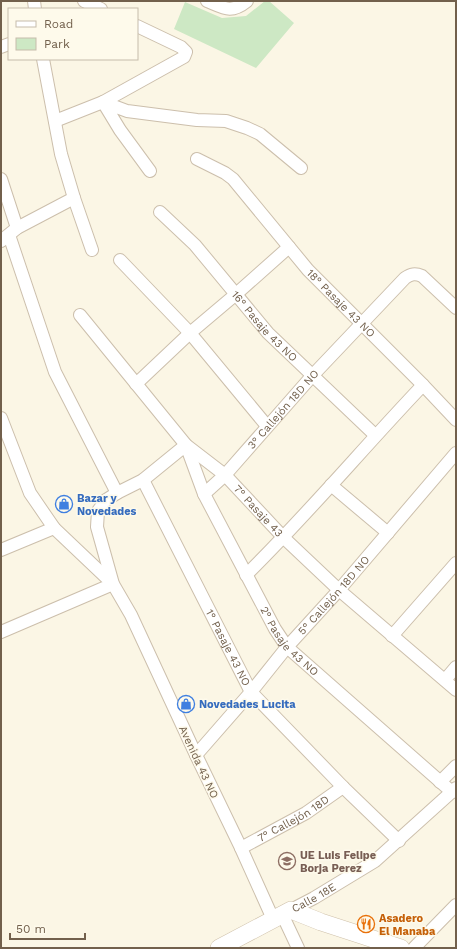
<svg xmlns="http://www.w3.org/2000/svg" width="457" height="949" font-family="'Work Sans',sans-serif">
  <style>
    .green { fill: #cde8c4 }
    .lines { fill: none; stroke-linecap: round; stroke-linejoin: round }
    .street-casing { stroke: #ccbfac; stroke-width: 14 }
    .secondary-casing { stroke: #cfc1aa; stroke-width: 18 }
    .street { stroke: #fff; stroke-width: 12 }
    .secondary { stroke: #fff; stroke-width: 17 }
    .labels { text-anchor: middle; stroke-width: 3; stroke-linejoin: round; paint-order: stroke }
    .street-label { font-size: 11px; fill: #72604c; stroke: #fefaeb }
    .shop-label { font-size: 11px; font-weight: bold; fill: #366cbe; stroke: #fefaeb; text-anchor: start }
    .education-label { font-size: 11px; font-weight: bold; fill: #785e54; stroke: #fefaeb; text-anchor: start }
    .food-label { font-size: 11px; font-weight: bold; fill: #c56008; stroke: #fefaeb; text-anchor: start }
  </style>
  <rect width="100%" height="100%" fill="#fbf6e5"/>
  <path class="green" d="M 265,1 L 269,1 L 294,23 L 256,68 L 174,29 L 185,2 L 222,18 L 246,16 Z"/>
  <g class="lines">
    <g class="street-casing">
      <g id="street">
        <path d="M 34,1 L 35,9"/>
        <path d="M 84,1 L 101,9"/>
        <path d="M 207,1 C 224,8 231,14 247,1"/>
        <path d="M 1,47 L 9,44"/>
        <path d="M 43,59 L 61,154 L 74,198 L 92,250"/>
        <path d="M 55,121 L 103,102 L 184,57 L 186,52 L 181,47 L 137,26"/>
        <path id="s1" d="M 197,159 L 225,173 L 233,179 L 308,270 L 423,385 L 456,420"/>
        <path d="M 150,171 L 120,130 L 103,102 L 127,111 L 197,120 L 226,121 L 247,128 L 260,134 L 301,168"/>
        <path d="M 1,179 L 17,228"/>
        <path id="s2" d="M 160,212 L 195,245 L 268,333 L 375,435"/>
        <path d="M 9,235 L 55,372 L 117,493"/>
        <path d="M 1,241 L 17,228 L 74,198"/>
        <path d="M 120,260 L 190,333 L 267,426"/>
        <path id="s3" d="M 80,315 L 186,445 L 225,475 L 284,538 L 339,590 L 456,690"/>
        <path d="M 136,384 L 190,333 L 235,295 L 289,247"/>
        <path d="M 1,418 L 30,493 L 54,528 L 113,584 L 1,632"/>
        <path id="s4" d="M 143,480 L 251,692 L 343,787 L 399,841"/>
        <path d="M 331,485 L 388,533"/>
        <path id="s5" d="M 204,494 L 225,475 L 312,376 L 405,278 C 411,274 415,273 422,276 L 456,308"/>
        <path d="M 1,550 L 54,528"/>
        <path d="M 246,575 C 308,514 363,448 423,385"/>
        <path d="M 392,636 L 456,563"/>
        <path d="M 445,680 L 456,667"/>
        <path id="s6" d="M 196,755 L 251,692 L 287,647 L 339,590 L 456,453"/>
        <path d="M 440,782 L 456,766"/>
        <path id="s7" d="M 241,848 L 306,813 L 343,787"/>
        <path id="s8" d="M 291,910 L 314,898 L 375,861 L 456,788"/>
        <path d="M 282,914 L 298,948"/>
        <path id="s9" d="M 273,919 L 241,848 L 196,755 L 131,615 L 113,584 L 97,527 L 98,511 L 106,500 L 117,493 L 143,480 L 186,445 L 204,494 L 275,629 L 287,647 L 452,792"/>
        <path d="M 414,948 L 456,905"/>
      </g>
    </g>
    <g class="secondary-casing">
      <path id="secondary" d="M 219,948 L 291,910 L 321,922 L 401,948"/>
    </g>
    <use href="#street" class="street"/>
    <use href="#secondary" class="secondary"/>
  </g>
  <defs>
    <g id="shop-ring" transform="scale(0.9)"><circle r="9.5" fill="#fefaeb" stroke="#3f7fe0" stroke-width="1.5"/><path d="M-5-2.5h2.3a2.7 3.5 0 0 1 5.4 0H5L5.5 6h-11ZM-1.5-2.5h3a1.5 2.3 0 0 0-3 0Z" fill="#3f7fe0"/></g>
    <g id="school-ring" transform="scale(0.9)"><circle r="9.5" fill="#fefaeb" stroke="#8d6e63" stroke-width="1.5"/><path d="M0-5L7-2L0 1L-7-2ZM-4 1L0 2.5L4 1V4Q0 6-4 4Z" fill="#8d6e63"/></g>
    <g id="restaurant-ring" transform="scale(0.9)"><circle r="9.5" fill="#fefaeb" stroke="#e8710a" stroke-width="1.5"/><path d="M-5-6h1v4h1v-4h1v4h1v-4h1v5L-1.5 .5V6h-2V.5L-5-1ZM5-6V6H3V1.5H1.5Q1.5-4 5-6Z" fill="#e8710a"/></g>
  </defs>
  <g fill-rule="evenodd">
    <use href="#shop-ring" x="64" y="504"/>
    <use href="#shop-ring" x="186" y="704"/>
    <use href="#school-ring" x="287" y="861"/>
    <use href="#restaurant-ring" x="366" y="924"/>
  </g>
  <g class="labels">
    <g class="street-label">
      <text dy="4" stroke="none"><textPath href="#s1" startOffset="206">18° Pasaje 43 NO</textPath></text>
      <text dy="4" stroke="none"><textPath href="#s2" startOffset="155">16° Pasaje 43 NO</textPath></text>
      <text dy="4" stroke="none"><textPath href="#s5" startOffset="116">3° Callejón 18D NO</textPath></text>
      <text dy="4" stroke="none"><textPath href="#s3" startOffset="266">7° Pasaje 43</textPath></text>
      <text dy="4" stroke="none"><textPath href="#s6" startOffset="211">5° Callejón 18D NO</textPath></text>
      <text dy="4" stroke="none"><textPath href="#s9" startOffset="781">2° Pasaje 43 NO</textPath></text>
      <text dy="4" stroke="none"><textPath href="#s4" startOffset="188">1° Pasaje 43 NO</textPath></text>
      <text transform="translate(199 762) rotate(65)" y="4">Avenida 43 NO</text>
      <text dy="4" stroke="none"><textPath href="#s7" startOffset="60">7° Callejón 18D</textPath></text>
      <text dy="4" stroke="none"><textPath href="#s8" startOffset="26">Calle 18E</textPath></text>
    </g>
    <g class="shop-label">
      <text x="77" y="502">Bazar y<tspan x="77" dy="13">Novedades</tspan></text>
      <text x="199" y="708">Novedades Lucita</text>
    </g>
    <g class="education-label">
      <text x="300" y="859">UE Luis Felipe<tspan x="300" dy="13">Borja Perez</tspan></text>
    </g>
    <g class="food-label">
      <text x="379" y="922">Asadero<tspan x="379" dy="13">El Manaba</tspan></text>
    </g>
  </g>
  <rect width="457" height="949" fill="none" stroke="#72604c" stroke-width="4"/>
  <rect x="8" y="8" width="130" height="52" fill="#fefaeb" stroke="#c6bcab"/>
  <rect x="16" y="21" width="20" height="6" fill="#ffffff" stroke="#c6bcab"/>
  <text x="44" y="28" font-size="12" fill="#72604c">Road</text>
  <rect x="16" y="38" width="20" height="12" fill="#cde8c4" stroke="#c6bcab"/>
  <text x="44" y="48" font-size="12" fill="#72604c">Park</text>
  <path d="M10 933v6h75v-6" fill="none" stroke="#72604c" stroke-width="2"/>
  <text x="16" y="933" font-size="12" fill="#72604c" stroke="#fefaeb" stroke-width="3" paint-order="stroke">50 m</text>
</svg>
